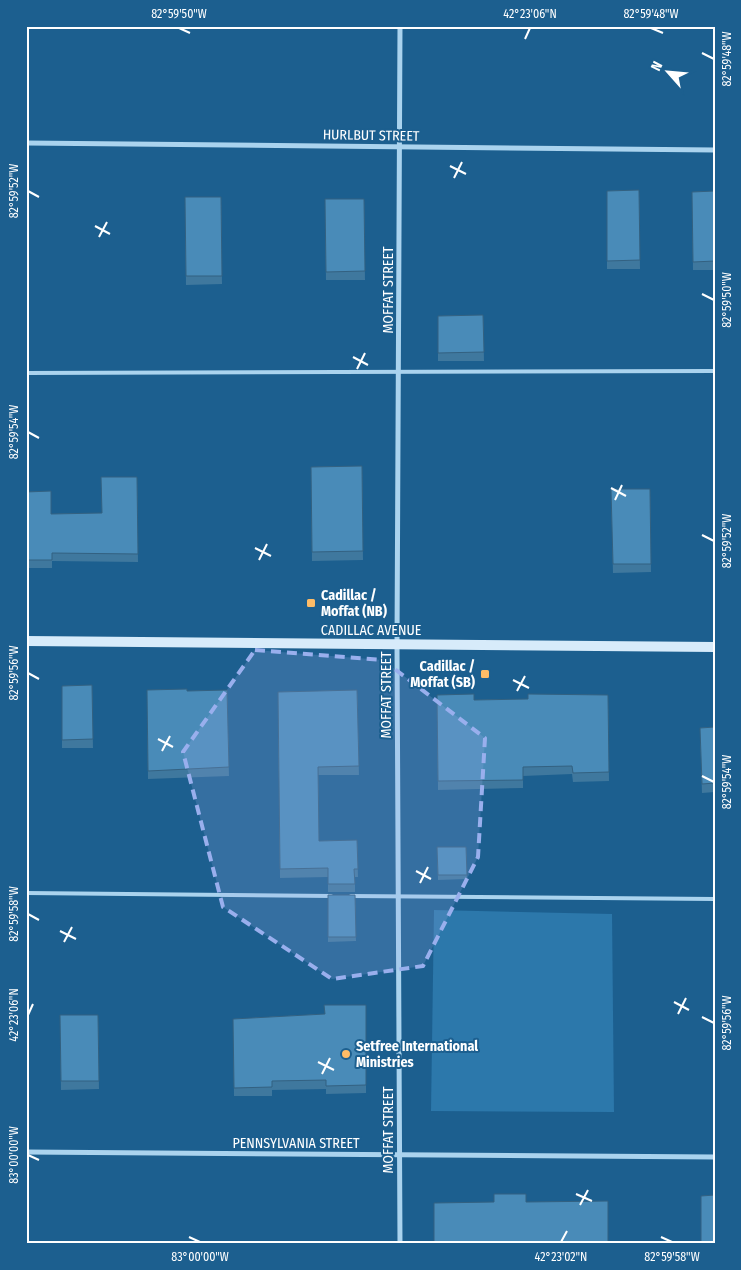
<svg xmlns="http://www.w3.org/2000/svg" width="741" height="1270" font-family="'Fira Sans Condensed',sans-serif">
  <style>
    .green { fill: #2c78ab }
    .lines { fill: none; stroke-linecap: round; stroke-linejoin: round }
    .lane { stroke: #aad3ee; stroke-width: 4 }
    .street { stroke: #aad3ee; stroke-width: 5 }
    .secondary { stroke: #d7ebfa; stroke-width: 10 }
    .wall { fill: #3f789e }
    .building { fill: #498bb8; stroke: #336181 }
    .marked { fill: #99afed; fill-opacity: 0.2; stroke: #99afed; stroke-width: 4; stroke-dasharray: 10 6; stroke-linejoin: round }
    .ticks { fill: none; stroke: #fff; stroke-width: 2 }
    .poi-dot { fill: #febc67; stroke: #1c5f8f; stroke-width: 2 }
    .labels { text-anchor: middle; stroke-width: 4; stroke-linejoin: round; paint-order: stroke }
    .street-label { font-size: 14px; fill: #fff; stroke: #1c5f8f }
    .poi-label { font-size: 14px; font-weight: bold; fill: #fff; stroke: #1c5f8f; text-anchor: start }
    .neatline { fill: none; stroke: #fff; stroke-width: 2 }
    .ticks-label { font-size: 12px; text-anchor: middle; fill: #fff }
  </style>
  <rect width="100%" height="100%" fill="#1c5f8f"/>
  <path class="green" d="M 434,910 L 612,914 L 614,1112 L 431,1111 Z"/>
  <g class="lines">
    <g class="lane">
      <path d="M 26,373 L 715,371"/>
      <path d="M 26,893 L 331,896"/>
      <path d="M 351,896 L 715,899"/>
    </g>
    <g class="street">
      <path d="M 400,26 L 397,644 L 400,1244"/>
      <path d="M 26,143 L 715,150"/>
      <path d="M 26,1152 L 715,1157"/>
    </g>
    <path class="secondary" d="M 26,641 L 715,647"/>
  </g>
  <g class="wall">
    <path d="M 639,190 L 640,269 L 607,269 L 607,191 Z"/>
    <path d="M 715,191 L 715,270 L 693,270 L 692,192 Z"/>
    <path d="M 185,197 L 221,197 L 222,284 L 186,285 Z"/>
    <path d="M 325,199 L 364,199 L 365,280 L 326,280 Z"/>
    <path d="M 483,315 L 484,361 L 438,361 L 438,316 Z"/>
    <path d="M 362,466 L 363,560 L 312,561 L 311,467 Z"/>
    <path d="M 137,477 L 138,562 L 52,561 L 52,568 L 26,568 L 26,492 L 51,514 L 102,513 Z"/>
    <path d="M 611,489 L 650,489 L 651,572 L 613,573 Z"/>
    <path d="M 92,685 L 93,748 L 62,748 L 62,686 Z"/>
    <path d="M 147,690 L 187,691 L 227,690 L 229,776 L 148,779 Z"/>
    <path d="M 357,690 L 359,775 L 318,775 L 319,841 L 357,840 L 358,877 L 355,877 L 355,892 L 328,892 L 328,877 L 280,878 L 278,692 Z"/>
    <path d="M 437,695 L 474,700 L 528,699 L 608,695 L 609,781 L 573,782 L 572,774 L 523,776 L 523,788 L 438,790 Z"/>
    <path d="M 715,727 L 715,792 L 702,793 L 700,728 Z"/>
    <path d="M 437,847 L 466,847 L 467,879 L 438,880 Z"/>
    <path d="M 328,895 L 355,895 L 356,941 L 328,942 Z"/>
    <path d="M 366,1005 L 366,1093 L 326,1094 L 326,1089 L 272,1090 L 272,1096 L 234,1096 L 233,1019 L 324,1014 Z"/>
    <path d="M 60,1015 L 98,1015 L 99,1089 L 61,1090 Z"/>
  </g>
  <g class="building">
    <path d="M 639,190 L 640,260 L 607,261 L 607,191 Z"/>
    <path d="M 715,191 L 715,261 L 693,262 L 692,192 Z"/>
    <path d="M 185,197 L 221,197 L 222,276 L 186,276 Z"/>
    <path d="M 325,199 L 364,199 L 365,271 L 326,272 Z"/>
    <path d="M 483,315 L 484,352 L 438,353 L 438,316 Z"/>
    <path d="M 362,466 L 363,551 L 312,552 L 311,467 Z"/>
    <path d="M 101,477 L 137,477 L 138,554 L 52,553 L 52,560 L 26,560 L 26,492 L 51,491 L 51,514 L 102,513 Z"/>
    <path d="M 611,489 L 650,489 L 651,564 L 613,564 Z"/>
    <path d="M 92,685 L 93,739 L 62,740 L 62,686 Z"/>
    <path d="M 187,689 L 187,691 L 227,690 L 229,767 L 148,771 L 147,690 Z"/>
    <path d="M 357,690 L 359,766 L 318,767 L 319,841 L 357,840 L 358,869 L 354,869 L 355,884 L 328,884 L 328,868 L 280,869 L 278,692 Z"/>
    <path d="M 474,694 L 474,700 L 528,699 L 528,694 L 608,695 L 609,772 L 573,773 L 572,766 L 523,767 L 523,780 L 438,781 L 437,695 Z"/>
    <path d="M 715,727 L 715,783 L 702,784 L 700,728 Z"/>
    <path d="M 437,847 L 466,847 L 467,875 L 438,875 Z"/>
    <path d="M 328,895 L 355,895 L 356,937 L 328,937 Z"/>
    <path d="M 324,1005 L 366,1005 L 366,1085 L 326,1086 L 326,1080 L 272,1081 L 272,1087 L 234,1088 L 233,1019 L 325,1014 Z"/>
    <path d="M 60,1015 L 98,1015 L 99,1081 L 61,1081 Z"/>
    <path d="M 494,1194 L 526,1194 L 526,1202 L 608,1201 L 608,1244 L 434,1244 L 434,1203 L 494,1202 Z"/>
    <path d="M 715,1195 L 715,1244 L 701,1244 L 701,1196 Z"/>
  </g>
  <path class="marked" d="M 255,650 L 383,660 L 485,738 L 478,857 L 423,966 L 332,979 L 223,907 L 183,752 Z"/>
  <path class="ticks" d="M 179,28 L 190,33M 651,28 L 663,33M 525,39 L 530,28M 702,53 L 714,59M 450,166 L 466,174M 454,178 L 462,162M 28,191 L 39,197M 95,226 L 110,234M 99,237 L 107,222M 702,294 L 714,300M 353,357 L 368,365M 357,369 L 365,353M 28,432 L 39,438M 611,488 L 626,496M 615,500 L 622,485M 702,535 L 714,541M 255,548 L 271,556M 259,560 L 267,544M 28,673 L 39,679M 513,680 L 529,688M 517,691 L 525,676M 158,739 L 173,747M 162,751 L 170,736M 702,776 L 714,782M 416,871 L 431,879M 420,883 L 428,867M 28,914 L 39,920M 60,931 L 76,939M 64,942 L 72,927M 674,1002 L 689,1010M 678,1014 L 686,998M 28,1015 L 33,1004M 702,1017 L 714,1023M 318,1062 L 334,1070M 322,1074 L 330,1058M 28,1155 L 39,1160M 576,1194 L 592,1201M 580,1205 L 588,1190M 189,1237 L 200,1242M 661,1237 L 672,1242M 561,1242 L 567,1231"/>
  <g class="poi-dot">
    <rect x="306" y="598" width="10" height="10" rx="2.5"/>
    <rect x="480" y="669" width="10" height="10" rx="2.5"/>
    <circle cx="346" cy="1054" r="5"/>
  </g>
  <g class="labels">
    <g class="street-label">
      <text transform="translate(371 135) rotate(1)" y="5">HURLBUT STREET</text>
      <text transform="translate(388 290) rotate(-90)" y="5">MOFFAT STREET</text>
      <text x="371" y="635">CADILLAC AVENUE</text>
      <text transform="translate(386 695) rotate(-90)" y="5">MOFFAT STREET</text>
      <text transform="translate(388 1130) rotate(-90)" y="5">MOFFAT STREET</text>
      <text x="296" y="1148">PENNSYLVANIA STREET</text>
    </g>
    <g class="poi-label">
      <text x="321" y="600">Cadillac /<tspan x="321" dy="16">Moffat (NB)</tspan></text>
      <text x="475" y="671" text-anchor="end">Cadillac /<tspan x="475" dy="16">Moffat (SB)</tspan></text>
      <text x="356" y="1051">Setfree International<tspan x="356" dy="16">Ministries</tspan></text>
    </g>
  </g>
  <rect width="741" height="1270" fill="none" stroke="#1c5f8f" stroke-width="55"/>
  <g transform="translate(668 72) rotate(297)" stroke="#1c5f8f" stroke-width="4" paint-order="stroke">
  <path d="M0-4L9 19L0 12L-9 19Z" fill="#ffffff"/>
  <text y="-8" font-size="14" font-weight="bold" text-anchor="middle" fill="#ffffff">N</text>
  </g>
  <rect x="28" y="28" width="686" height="1214" class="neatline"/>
  <g class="ticks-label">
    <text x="179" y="18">82°59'50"W</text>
    <text x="530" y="18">42°23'06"N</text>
    <text x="651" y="18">82°59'48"W</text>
    <text transform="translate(727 59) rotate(-90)" y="4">82°59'48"W</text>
    <text transform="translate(14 191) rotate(-90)" y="4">82°59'52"W</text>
    <text transform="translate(727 300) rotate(-90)" y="4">82°59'50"W</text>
    <text transform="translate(14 432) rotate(-90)" y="4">82°59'54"W</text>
    <text transform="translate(727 541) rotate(-90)" y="4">82°59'52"W</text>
    <text transform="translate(14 673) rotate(-90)" y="4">82°59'56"W</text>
    <text transform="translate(727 782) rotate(-90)" y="4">82°59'54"W</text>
    <text transform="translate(14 914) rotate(-90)" y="4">82°59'58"W</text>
    <text transform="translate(14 1015) rotate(-90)" y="4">42°23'06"N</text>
    <text transform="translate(727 1023) rotate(-90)" y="4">82°59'56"W</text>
    <text transform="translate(14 1155) rotate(-90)" y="4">83°00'00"W</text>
    <text x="200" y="1261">83°00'00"W</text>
    <text x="561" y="1261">42°23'02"N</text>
    <text x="672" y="1261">82°59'58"W</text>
  </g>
</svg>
